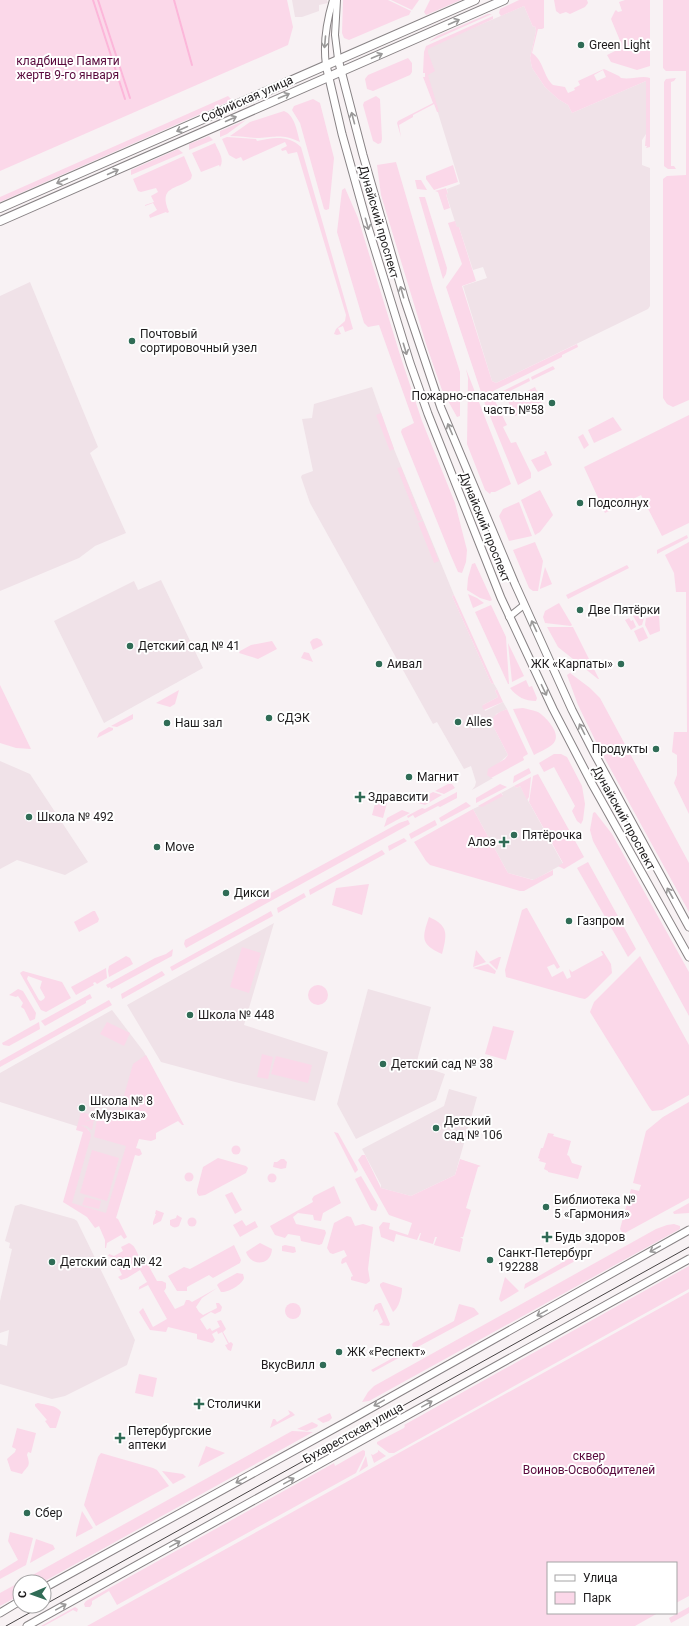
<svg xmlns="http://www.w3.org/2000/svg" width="689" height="1626" font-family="Roboto,sans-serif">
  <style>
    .built { fill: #f0e2e8 }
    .green { fill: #fbd8e9; fill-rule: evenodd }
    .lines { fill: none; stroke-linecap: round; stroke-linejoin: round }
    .stream { stroke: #fcb7da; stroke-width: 2 }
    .tertiary-casing { stroke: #888385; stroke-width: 8 }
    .secondary-casing { stroke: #888385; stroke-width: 9 }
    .primary-casing { stroke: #888385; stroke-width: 10 }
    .tertiary { stroke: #fff; stroke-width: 6 }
    .secondary { stroke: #fff; stroke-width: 7 }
    .primary { stroke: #fff; stroke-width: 8 }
    .tram { stroke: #464344; stroke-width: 1 }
    .oneway { stroke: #9a9999 }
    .poi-dot { fill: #306c56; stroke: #fff; stroke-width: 1.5 }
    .labels { text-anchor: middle; stroke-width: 4; stroke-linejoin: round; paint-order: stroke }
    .poi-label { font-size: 12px; fill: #1e1c1d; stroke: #fff; text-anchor: start }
    .park-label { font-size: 12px; fill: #590a3d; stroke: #fff }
    .street-label { font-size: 12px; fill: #1e1c1d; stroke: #fff }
  </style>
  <rect width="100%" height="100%" fill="#f8f2f4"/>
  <g class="built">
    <path d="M 292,0 L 327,0 L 328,3 L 319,5 L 319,11 L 302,17 L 295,17 Z"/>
    <path d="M 524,6 L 533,27 L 535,26 L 536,31 L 530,58 L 532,68 L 545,87 L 558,99 L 568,105 L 572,113 L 646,81 L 646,134 L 642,140 L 642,165 L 650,168 L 650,306 L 648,309 L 496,383 L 492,381 L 463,286 L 487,278 L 483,267 L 473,270 L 459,227 L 457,228 L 446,194 L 448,194 L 447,189 L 460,184 L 426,74 L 426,51 L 428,47 Z"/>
    <path d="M 30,282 L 98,447 L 90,453 L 126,533 L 95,546 L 79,558 L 0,591 L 0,296 Z"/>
    <path d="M 372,387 L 394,449 L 454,595 L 452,596 L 491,683 L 494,684 L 497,689 L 495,691 L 498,697 L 483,705 L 485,711 L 503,702 L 507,709 L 496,714 L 492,724 L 508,755 L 500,762 L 491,778 L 493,778 L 472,790 L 475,786 L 476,782 L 471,766 L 464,769 L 437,722 L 433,724 L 310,503 L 301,477 L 302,475 L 313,471 L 302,419 L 312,418 L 314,404 Z"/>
    <path d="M 161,580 L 203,668 L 104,723 L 54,621 L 134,581 L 138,590 Z"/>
    <path d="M 0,761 L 30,774 L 88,862 L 65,875 L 17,860 L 0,869 Z"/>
    <path d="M 514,786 L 517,788 L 520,786 L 563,864 L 534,880 L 508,873 L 473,809 L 503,795 L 501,793 Z"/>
    <path d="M 274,923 L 244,1025 L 328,1052 L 315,1101 L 235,1082 L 161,1062 L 127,1005 Z"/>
    <path d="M 368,989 L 431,1007 L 417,1061 L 421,1066 L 445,1074 L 436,1100 L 356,1139 L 337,1104 Z"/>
    <path d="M 112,1010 L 144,1052 L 154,1071 L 139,1129 L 109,1216 L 68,1203 L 89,1130 L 0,1102 L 0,1073 Z"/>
    <path d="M 449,1089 L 477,1097 L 455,1175 L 411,1196 L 381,1188 L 381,1185 L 362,1149 L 444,1106 Z"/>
    <path d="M 21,1204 L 74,1219 L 77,1221 L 135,1340 L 127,1365 L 65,1396 L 52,1399 L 0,1384 L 0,1344 L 7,1346 L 9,1330 L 0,1333 L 0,1301 L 12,1249 L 9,1248 L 10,1243 L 5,1241 L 15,1206 Z"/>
  </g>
  <g class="green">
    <path d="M 0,0 L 287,0 L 293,27 L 288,45 L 0,171 Z"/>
    <path d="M 343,0 L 388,0 L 411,11 L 409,15 L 403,17 L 349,40 L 344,38 L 342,33 Z"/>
    <path d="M 391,0 L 419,0 L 412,10 Z"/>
    <path d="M 430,0 L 461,0 L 426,15 L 424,12 Z"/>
    <path d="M 519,0 L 544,0 L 544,28 L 542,29 L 538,29 L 532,53 C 544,61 543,76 553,85 L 565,87 L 568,93 L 575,90 L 574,88 L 580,85 L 578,81 L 604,69 L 619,76 L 621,78 C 631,80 642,75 650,78 L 650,147 L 646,148 L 647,146 L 645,146 L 646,134 L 646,81 L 572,113 L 568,105 L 558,99 L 545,87 L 532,68 L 530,58 L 536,31 L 535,26 L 533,27 L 524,6 L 501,16 L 499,13 L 500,9 ZM 603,70 L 606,77 L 597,81 L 594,75 Z"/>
    <path d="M 554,0 L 587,0 L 588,3 L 585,7 L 570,14 L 566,12 L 560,14 L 556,11 Z"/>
    <path d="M 625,0 L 650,0 L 650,66 L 637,70 L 611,62 L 607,55 L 621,48 L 621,43 L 611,19 L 615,11 L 616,10 L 618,12 L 622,11 L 619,2 Z"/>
    <path d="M 663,0 L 689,0 L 689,400 L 673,407 L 667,404 L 663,398 L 663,179 L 667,176 L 686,175 L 686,71 L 666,71 L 663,68 Z"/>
    <path d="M 488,14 L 492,14 L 429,42 L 437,36 Z"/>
    <path d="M 493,16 L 493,19 L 428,49 L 428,53 L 435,71 L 428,75 L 439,112 L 437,112 L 434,104 L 413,115 L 413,117 L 399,125 L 401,137 L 397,123 L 398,121 L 433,103 L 423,77 L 425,77 L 425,73 L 423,73 L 424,52 L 426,46 Z"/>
    <path d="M 408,58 L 412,63 L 412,72 L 410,75 L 373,91 L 367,89 L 365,79 L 368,75 Z"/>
    <path d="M 676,78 L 674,81 L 671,82 L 671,166 L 674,166 L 676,169 L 668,169 L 664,166 L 664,82 L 666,79 Z"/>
    <path d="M 228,96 L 232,100 L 0,202 L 0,197 Z"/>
    <path d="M 376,96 L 380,99 L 382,139 L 381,143 L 378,144 L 373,141 L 363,105 L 364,102 Z"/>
    <path d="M 313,99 L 320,103 L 334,158 L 329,209 L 326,210 L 324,209 L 300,123 L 292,110 L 294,106 Z"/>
    <path d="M 284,111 C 295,115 297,132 300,142 C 282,134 277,137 259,138 C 250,138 240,136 230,136 L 250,122 Z"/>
    <path d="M 246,120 L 227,134 L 220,137 L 220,131 Z"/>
    <path d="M 209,136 L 213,140 L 189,150 L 189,144 Z"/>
    <path d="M 227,137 L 256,139 L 257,141 C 273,137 289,135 301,147 L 353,329 L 345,332 L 343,326 L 338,328 L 341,334 L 337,335 L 334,334 L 336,329 L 345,321 L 346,315 L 297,152 L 288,154 L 286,150 L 282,151 L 281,149 L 287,146 L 285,142 L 243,161 L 241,157 L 236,159 L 229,155 L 222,139 Z"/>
    <path d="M 215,143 C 218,151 225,159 220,167 L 219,165 L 201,172 L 192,153 Z"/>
    <path d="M 178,149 L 183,153 L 131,175 L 131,170 Z"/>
    <path d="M 184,156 L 192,175 L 191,179 C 176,190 158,186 169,212 L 167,213 L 166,212 L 150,218 L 149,215 L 157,210 L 153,203 L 145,206 L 145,205 L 154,202 L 151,196 L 158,192 L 156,188 L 141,192 L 138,191 L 133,179 Z"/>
    <path d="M 396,162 L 433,288 L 460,372 L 460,416 L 457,417 L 442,390 L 427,347 L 381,195 L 377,165 Z"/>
    <path d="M 453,165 L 458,182 L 434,190 L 426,179 L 426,176 Z"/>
    <path d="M 415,180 L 421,180 L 427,190 L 417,189 Z"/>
    <path d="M 345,188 L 358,218 L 401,358 L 422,421 L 455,503 L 467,550 L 466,562 L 462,573 L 458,572 L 451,556 L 401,432 L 402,429 L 414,423 L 379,325 L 368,327 L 364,323 L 337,232 L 342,190 Z"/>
    <path d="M 446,188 L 448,194 L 446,194 L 450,208 L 444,210 L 438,192 L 435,191 Z"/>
    <path d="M 419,197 L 425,197 L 447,268 L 446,274 L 443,279 Z"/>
    <path d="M 455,221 L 457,227 L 459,227 L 476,281 L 462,286 L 492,381 L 496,383 L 577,344 L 578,347 L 562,355 L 562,357 L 554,361 L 491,392 L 493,396 L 529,378 L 530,381 L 494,399 L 507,425 L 503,427 L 511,443 L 516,442 L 531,473 L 531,478 L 518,485 L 485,404 L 446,287 L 462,264 L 448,223 Z"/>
    <path d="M 553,366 L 555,369 L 532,380 L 531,377 Z"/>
    <path d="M 466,369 L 511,484 L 495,492 L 491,492 L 490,494 L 485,490 L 467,444 L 468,378 Z"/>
    <path d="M 535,387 L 542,402 L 515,416 L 508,401 Z"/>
    <path d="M 381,413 L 394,449 L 390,451 L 376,415 Z"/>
    <path d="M 689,415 L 689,523 L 662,536 L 641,495 L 605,513 L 584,467 Z"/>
    <path d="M 613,417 L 622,430 L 594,443 L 588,430 Z"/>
    <path d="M 583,434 L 589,445 L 584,449 L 578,437 Z"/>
    <path d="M 546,451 L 552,465 L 538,472 L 531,460 L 545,454 L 544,452 Z"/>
    <path d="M 401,467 L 422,520 L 418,521 L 397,468 Z"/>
    <path d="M 540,490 L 553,515 L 540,532 L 535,535 L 521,500 Z"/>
    <path d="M 519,502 L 532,536 L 509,541 L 499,516 L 503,509 Z"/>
    <path d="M 423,521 L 439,561 L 434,563 L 418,523 Z"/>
    <path d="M 687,535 L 688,538 L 657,554 L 657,550 Z"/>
    <path d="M 535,542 L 543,561 L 538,591 L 533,591 L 529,588 L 513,550 Z"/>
    <path d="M 689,542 L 689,814 L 674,783 L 677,775 L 677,755 L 672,752 L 674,732 L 687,732 L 686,592 L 676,592 L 674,573 L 665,555 Z"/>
    <path d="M 475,563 L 492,600 L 490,601 L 480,598 L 467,590 L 468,578 L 472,564 Z"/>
    <path d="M 627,565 L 629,568 L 568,599 L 566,595 Z"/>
    <path d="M 545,567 L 552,584 L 540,589 L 540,588 Z"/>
    <path d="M 468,594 L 477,598 L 484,603 L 473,608 Z"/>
    <path d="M 454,595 L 494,684 L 491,683 L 452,596 Z"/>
    <path d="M 559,603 L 572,625 L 571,626 L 545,623 L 543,617 L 545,611 Z"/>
    <path d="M 491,605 L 506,637 L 509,684 L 508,684 L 475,612 Z"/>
    <path d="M 641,612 L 644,618 L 642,625 L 639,626 L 633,616 Z"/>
    <path d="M 659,615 L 660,631 L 650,635 L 645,625 L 646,618 Z"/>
    <path d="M 629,618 L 631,621 L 633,620 L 636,627 L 631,630 L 625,620 Z"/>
    <path d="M 547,627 L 573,627 L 599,679 L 598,679 L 558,647 Z"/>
    <path d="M 643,627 L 648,638 L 639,642 L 634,631 Z"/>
    <path d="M 317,638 L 321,640 L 323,645 L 313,650 L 310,642 L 313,639 Z"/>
    <path d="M 272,641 L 277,649 L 258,659 L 239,653 L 240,651 L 251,645 Z"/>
    <path d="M 508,643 L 524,676 L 512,682 Z"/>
    <path d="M 304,652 L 309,653 L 313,662 L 301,658 Z"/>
    <path d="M 570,673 L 590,688 L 600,698 L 689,863 L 689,912 L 598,746 L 578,705 L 567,675 Z"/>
    <path d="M 526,680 L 529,687 L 532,686 L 537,698 L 536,701 C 525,701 517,697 510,688 Z"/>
    <path d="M 0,685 L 31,749 L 16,748 L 0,743 Z"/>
    <path d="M 497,689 L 503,702 L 484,710 L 482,707 L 483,705 L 498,697 L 495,691 Z"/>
    <path d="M 179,690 L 175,704 L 170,707 L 156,703 Z"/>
    <path d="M 523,708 C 527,709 533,710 538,712 C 545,716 560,732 555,741 C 552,747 541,751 534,755 L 513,709 Z"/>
    <path d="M 507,709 L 528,754 L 523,757 L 524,760 L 491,778 L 487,775 L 488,769 L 505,759 L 508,755 L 492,724 C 492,715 499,712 507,709 Z"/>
    <path d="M 133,714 L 133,719 L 117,727 L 111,726 Z"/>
    <path d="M 109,727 L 113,728 L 113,730 L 97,738 L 99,733 Z"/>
    <path d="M 554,754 L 561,754 L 567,757 L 582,786 L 585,804 L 583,820 L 581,824 L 577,821 L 572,811 L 575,806 L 554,767 L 544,772 L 539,763 Z"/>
    <path d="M 529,768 L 531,773 L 513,783 L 514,776 Z"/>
    <path d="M 538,774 L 584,857 L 564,869 L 558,866 L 563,863 L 529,802 L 533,776 Z"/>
    <path d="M 531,777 L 529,797 L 527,800 L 520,786 L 517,788 L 514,786 Z"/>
    <path d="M 448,784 L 452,784 L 455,788 L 444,794 L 435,791 Z"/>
    <path d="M 500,784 L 507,787 L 476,803 L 476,798 Z"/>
    <path d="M 433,792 L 442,795 L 425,805 L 415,802 Z"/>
    <path d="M 457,792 L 457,798 L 440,807 L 438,806 L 415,818 L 413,815 L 408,818 L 407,816 L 422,808 L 425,809 Z"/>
    <path d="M 501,793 L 503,796 L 482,807 L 478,806 Z"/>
    <path d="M 376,800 L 387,803 L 383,818 L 372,815 Z"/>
    <path d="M 466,802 L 471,806 L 441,822 L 439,818 Z"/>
    <path d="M 473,809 L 508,873 L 533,880 L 553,870 L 553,875 L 524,891 L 520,891 L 430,865 L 426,861 L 414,842 Z"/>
    <path d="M 402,810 L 410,813 L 384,827 L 387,818 Z"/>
    <path d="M 595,812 L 612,834 L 689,972 L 689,1016 L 593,841 L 590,830 L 593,813 Z"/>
    <path d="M 408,820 L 410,824 L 186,948 L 184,944 L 185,940 L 399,823 Z"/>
    <path d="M 435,820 L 437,825 L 411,839 L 409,834 Z"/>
    <path d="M 404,838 L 407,841 L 389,851 L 388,846 Z"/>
    <path d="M 382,850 L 385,854 L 310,895 L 309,890 Z"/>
    <path d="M 588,862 L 636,949 L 628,957 L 577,868 Z"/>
    <path d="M 369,884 L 362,915 L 332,905 L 336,888 Z"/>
    <path d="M 304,893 L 306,897 L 278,913 L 277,908 Z"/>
    <path d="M 526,908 L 527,908 L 560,967 L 557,969 L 554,964 L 547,967 L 552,977 L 563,971 L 567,979 L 571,977 L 569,969 L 572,972 L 603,955 L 601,951 L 603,951 L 611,964 L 612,973 L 588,997 L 585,999 L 580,998 L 506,977 L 505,970 L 522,910 Z"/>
    <path d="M 93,911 L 95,911 L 99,919 L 98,922 L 79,932 L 74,922 Z"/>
    <path d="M 271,911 L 273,916 L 172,971 L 170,967 Z"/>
    <path d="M 429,917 C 449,926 447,934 442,954 C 420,944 422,938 429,917 Z"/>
    <path d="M 242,947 L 261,953 L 249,993 L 230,987 Z"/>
    <path d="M 173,949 L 172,956 L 111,989 L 110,987 L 108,988 L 106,985 L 155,958 L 166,954 Z"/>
    <path d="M 476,950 L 486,962 L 473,967 Z"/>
    <path d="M 126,956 L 130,958 L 133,964 L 109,977 L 108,971 L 109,966 Z"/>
    <path d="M 640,956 L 689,1045 L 689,1095 L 662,1110 L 652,1111 L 649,1107 L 590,1012 L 594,1002 Z"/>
    <path d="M 499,957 L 501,957 L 497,970 L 489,962 Z"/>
    <path d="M 488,964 L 496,971 L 495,974 L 473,968 Z"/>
    <path d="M 106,968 L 107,978 L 97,984 L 95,982 L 93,983 L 94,985 L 76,995 L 71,987 Z"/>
    <path d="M 23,971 L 62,982 L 71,998 L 46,1012 L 41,1010 L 20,973 ZM 28,976 L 42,981 L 40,988 L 45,997 L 44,999 L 41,1001 L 39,1000 L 27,979 Z"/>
    <path d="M 162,971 L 165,975 L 122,999 L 121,994 Z"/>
    <circle cx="318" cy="995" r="10"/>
    <path d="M 18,989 L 23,991 L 36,1013 L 35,1019 L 30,1021 L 24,1009 L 21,1007 L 23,1003 L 18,996 L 16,997 L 9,995 Z"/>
    <path d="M 90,994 L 92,998 L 86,1001 L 86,1003 L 45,1026 L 41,1021 Z"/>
    <path d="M 109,1000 L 112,1005 L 0,1067 L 0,1061 Z"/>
    <path d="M 39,1022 L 40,1029 L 9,1046 L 3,1045 L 2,1043 Z"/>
    <path d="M 107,1022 L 130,1033 L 124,1046 L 100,1034 Z"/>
    <path d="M 493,1026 L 514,1031 L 506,1060 L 485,1054 Z"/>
    <path d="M 262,1054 L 273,1057 L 268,1079 L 257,1077 Z"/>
    <path d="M 146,1055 L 184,1125 L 182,1125 L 178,1121 L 156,1133 L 156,1139 L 151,1141 L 139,1139 L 136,1148 L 140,1149 L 142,1154 L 139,1156 L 135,1155 L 116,1218 L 118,1219 L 127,1237 L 124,1239 L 121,1235 L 107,1243 L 106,1248 L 105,1248 L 105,1240 L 99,1226 L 95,1228 L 87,1217 L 63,1202 L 83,1132 L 76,1130 L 81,1112 L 97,1116 L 84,1122 L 94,1119 L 92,1130 L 87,1126 L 80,1125 C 85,1127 90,1129 91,1136 L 72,1203 L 106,1213 L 126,1146 L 94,1137 L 97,1119 L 98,1117 L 114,1121 L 117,1120 L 133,1064 Z"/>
    <path d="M 276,1056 L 312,1065 L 308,1083 L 271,1074 Z"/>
    <path d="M 689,1102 L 689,1198 L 623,1234 L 620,1229 L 631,1189 L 639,1191 L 641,1185 L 633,1183 L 646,1131 L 663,1117 Z"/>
    <path d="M 334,1132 L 338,1133 L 357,1167 L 358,1170 L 355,1173 Z"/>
    <path d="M 548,1133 L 554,1134 L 553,1136 L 571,1141 L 567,1155 L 569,1156 L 572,1163 L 582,1166 L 578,1179 L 548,1172 L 548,1171 L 544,1169 L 546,1163 L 539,1161 L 540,1159 L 538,1158 L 541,1148 L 543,1148 Z"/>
    <circle cx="236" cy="1150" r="4.5"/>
    <path d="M 92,1150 L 119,1158 L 107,1201 L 80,1193 Z"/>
    <path d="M 362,1155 L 365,1155 L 381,1188 L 411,1196 L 455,1175 L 460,1159 L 481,1166 L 478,1167 L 466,1208 L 471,1210 L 467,1223 L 464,1222 L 467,1223 L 463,1237 L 460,1237 L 463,1239 L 460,1252 L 434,1245 L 437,1237 L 435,1237 L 433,1244 L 419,1240 L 421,1233 L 420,1233 L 417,1240 L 396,1234 L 394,1242 L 381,1237 L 379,1227 L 383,1222 L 390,1223 L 389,1229 L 408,1235 L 412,1223 L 389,1215 L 358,1160 Z"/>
    <path d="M 218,1158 L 246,1166 L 248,1168 L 246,1173 L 205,1195 L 199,1196 L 197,1193 L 197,1190 L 203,1167 Z"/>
    <path d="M 281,1159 L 284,1159 L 287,1162 L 286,1168 L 281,1169 L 273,1167 L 274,1162 L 277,1162 Z"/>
    <circle cx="189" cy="1177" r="4.5"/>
    <circle cx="272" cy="1178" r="4.5"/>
    <path d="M 361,1176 L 378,1205 L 376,1211 L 371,1210 L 355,1179 Z"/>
    <path d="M 334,1186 L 341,1203 L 323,1213 L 321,1221 L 314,1220 L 313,1215 L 298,1213 L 293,1217 L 296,1224 L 325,1230 L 326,1233 L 322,1244 L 319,1245 L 301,1241 L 300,1236 L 288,1234 L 285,1238 L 275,1235 L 270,1226 L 313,1202 L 312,1199 L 314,1196 Z"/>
    <path d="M 232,1192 L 242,1210 L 235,1214 L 225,1195 Z"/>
    <path d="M 85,1197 L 101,1201 L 99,1209 L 82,1205 Z"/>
    <path d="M 689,1203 L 689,1213 L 674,1214 L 673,1212 Z"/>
    <path d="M 156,1210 L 164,1213 L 161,1221 L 153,1225 L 153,1222 L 156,1214 L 155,1214 Z"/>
    <path d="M 177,1215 L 182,1218 L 179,1226 C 176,1228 173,1228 170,1225 L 170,1220 L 176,1218 Z"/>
    <path d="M 347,1216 L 351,1217 L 355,1226 L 363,1224 L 373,1227 L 368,1269 L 370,1281 L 366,1284 L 351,1280 L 351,1277 L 353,1276 L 346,1262 L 342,1264 L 341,1263 L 342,1259 L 347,1256 L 344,1250 L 333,1254 L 330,1253 L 327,1248 L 334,1223 Z"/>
    <circle cx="192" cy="1222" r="4.5"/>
    <path d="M 242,1220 L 246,1226 L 255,1221 L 258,1227 L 240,1237 L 233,1225 Z"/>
    <path d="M 674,1224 L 680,1226 L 680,1229 L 369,1401 L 362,1402 L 368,1392 L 374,1386 L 656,1229 L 667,1225 Z"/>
    <path d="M 129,1243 C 138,1246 137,1261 147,1263 L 157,1281 L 162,1281 L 166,1283 L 166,1288 L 164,1291 L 175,1309 L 184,1305 L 186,1300 L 189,1300 L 192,1302 L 217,1288 L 202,1298 L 196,1307 L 199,1312 L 203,1315 L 217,1308 L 216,1303 L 219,1303 L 222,1307 L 221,1311 L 215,1314 L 211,1312 L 200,1319 L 207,1330 L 210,1328 L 212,1331 L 220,1327 L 217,1321 L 221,1320 L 226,1329 L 223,1332 L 229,1343 L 231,1342 L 233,1344 L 231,1351 L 228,1350 L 225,1345 L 228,1344 L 222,1332 L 218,1334 L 217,1331 L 212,1334 L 215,1340 L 212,1343 L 197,1339 L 197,1334 L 168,1327 L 166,1332 L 150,1330 L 139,1312 L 143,1308 L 153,1327 L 167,1319 L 148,1285 L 138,1290 L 139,1289 L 139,1287 L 147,1282 L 140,1270 L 127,1278 L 121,1280 L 118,1277 L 122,1275 L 114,1258 L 108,1256 L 109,1254 L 114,1256 L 123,1251 L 121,1247 Z"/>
    <path d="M 260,1243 L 272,1249 C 271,1266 251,1267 246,1252 Z"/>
    <path d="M 234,1245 L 241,1260 L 240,1263 L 213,1278 L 209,1275 L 187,1287 L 187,1291 L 177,1291 L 168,1276 L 184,1267 L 190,1269 Z"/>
    <path d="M 285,1245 L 295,1247 L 296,1252 L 293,1253 L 282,1251 L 282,1246 Z"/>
    <path d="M 582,1251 L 588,1254 L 524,1289 L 525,1284 Z"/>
    <path d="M 689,1266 L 689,1289 L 394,1453 L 389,1453 L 377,1444 L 377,1442 L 404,1428 L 405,1426 L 404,1425 Z"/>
    <path d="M 237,1273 L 243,1274 L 244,1278 C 242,1285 227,1293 221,1292 L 217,1285 L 219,1283 Z"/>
    <path d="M 505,1277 L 519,1291 L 501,1302 L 499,1299 Z"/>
    <path d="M 383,1282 L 402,1288 C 402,1295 399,1308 393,1312 L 380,1286 L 380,1284 Z"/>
    <path d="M 689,1292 L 689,1596 L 676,1603 L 676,1563 L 548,1563 L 548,1613 L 658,1613 L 635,1626 L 87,1626 Z"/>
    <circle cx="293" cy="1311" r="8"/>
    <path d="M 379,1303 L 381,1303 L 390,1324 L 389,1326 L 379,1325 L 383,1322 L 377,1309 L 373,1312 L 375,1305 Z"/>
    <path d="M 459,1304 L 474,1308 L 479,1314 L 414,1349 L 412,1345 L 413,1343 L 454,1321 Z"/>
    <path d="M 399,1350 L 402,1350 L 404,1355 L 373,1372 L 371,1370 L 400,1354 Z"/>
    <path d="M 139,1374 L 157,1378 L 153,1397 L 135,1393 Z"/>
    <path d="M 38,1403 C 45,1405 57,1405 61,1412 L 56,1428 L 50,1428 L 45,1421 L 47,1420 L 35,1406 L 35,1404 Z"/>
    <path d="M 288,1410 L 292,1412 L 295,1415 L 270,1428 L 273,1419 L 275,1419 L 277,1422 L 290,1414 Z"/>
    <path d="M 330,1413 L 332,1418 L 329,1421 L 323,1423 L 317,1419 Z"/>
    <path d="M 312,1422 L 318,1425 L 317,1427 L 307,1431 L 297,1429 Z"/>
    <path d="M 17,1428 L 36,1433 L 31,1453 L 28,1452 L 27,1455 C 31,1467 28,1465 22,1474 L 11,1471 L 7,1459 L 15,1452 L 16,1449 L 12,1447 Z"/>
    <path d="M 292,1431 L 313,1432 L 43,1582 L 20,1582 Z"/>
    <path d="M 206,1446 L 225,1453 L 198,1467 Z"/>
    <path d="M 363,1450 L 365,1451 L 365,1455 L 356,1473 L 117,1605 L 109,1591 L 92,1601 L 92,1604 L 90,1607 L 85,1607 L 84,1604 L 86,1601 L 334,1463 L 335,1466 Z"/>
    <path d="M 378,1450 L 386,1456 L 374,1463 L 371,1454 L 373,1455 L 378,1452 Z"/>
    <path d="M 101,1453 L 153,1468 L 157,1470 L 169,1486 L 96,1526 L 84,1505 L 98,1457 Z"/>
    <path d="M 366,1456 L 368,1466 L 359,1472 Z"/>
    <path d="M 162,1471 L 183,1474 L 186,1477 L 173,1484 Z"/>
    <path d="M 82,1511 L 93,1528 L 76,1537 L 76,1534 Z"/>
    <path d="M 10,1532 L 33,1538 L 26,1565 L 0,1579 L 0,1571 L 18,1560 L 8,1541 Z"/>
    <path d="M 36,1539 L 53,1545 L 55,1549 L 30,1563 Z"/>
    <path d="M 20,1582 L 20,1595 L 0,1606 L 0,1593 Z"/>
    <path d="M 75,1607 L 78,1609 L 77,1612 L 73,1610 L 44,1626 L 41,1626 Z"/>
    <path d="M 689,1607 L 689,1613 L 671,1623 L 669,1618 Z"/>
  </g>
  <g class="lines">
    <g class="stream">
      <path d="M 93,0 L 125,99"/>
      <path d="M 98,0 L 130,98"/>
      <path d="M 174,0 L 192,65"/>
    </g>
    <g class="tertiary-casing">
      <g id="tertiary">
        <path d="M 337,0 L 335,35 L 338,59"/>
        <path d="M 326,65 C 323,44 327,20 333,0"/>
        <path d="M 509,617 L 524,605"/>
      </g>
    </g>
    <g class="secondary-casing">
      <g id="secondary">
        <path d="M 338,59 L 363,155 L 405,301 L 441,408 L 515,584 L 572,710 L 593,751 L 689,927"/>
        <path d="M 326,65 L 342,134 L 368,227 L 410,363 L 428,414 L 501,598 L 553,709 L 591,782 L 689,957"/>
        <path d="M 44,1588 L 348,1421 L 689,1230"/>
        <path d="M 0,1613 L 20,1601"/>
        <path d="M 27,1626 L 689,1259"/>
      </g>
    </g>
    <g class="primary-casing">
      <g id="primary">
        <path d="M 0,208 L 475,0"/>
        <path d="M 0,221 L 504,0"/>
      </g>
    </g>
    <use href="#tertiary" class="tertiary"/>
    <use href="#secondary" class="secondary"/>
    <use href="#primary" class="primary"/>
    <g class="tram">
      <path d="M 44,1605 L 689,1247"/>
      <path d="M 6,1626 L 42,1606"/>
    </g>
  </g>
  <defs><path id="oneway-shaft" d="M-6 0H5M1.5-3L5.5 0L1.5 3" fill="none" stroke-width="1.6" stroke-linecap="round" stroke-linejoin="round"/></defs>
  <g class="oneway">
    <use href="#oneway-shaft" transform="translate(454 22) rotate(-24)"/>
    <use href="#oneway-shaft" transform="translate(325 42) rotate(95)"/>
    <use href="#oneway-shaft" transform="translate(377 56) rotate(-23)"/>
    <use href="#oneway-shaft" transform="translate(284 96) rotate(-23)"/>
    <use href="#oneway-shaft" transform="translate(353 118) rotate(-105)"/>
    <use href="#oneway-shaft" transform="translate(231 119) rotate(-24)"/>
    <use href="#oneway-shaft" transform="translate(182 129) rotate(156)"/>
    <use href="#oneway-shaft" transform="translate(113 172) rotate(-24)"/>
    <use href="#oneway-shaft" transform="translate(62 181) rotate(156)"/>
    <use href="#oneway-shaft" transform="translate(367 224) rotate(74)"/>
    <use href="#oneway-shaft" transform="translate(402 292) rotate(-106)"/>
    <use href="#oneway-shaft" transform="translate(405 349) rotate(73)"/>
    <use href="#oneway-shaft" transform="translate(450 429) rotate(-113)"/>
    <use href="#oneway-shaft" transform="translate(534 626) rotate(-115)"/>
    <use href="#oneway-shaft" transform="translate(544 690) rotate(64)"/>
    <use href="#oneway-shaft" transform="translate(582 729) rotate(-117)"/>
    <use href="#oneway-shaft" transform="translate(670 893) rotate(-119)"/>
    <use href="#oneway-shaft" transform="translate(655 1249) rotate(151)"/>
    <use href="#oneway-shaft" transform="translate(542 1313) rotate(151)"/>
    <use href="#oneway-shaft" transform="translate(379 1403) rotate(151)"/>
    <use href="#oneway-shaft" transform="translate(427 1404) rotate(-29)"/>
    <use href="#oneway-shaft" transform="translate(241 1480) rotate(151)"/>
    <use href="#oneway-shaft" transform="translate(289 1481) rotate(-29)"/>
    <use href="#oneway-shaft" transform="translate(175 1544) rotate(-29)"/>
    <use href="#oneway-shaft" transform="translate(61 1607) rotate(-29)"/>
  </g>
  <g class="poi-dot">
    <circle cx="581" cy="45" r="4"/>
    <circle cx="132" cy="341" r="4"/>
    <circle cx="552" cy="403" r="4"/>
    <circle cx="580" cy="503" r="4"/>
    <circle cx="580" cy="610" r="4"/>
    <circle cx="130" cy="646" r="4"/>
    <circle cx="379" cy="664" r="4"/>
    <circle cx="621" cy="664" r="4"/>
    <circle cx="269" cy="718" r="4"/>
    <circle cx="458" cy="722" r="4"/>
    <circle cx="167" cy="723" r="4"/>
    <circle cx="656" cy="749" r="4"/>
    <circle cx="409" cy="777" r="4"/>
    <path d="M358 791h4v4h4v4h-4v4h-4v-4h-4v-4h4z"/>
    <circle cx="29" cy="817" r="4"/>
    <circle cx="514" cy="835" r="4"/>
    <path d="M502 836h4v4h4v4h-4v4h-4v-4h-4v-4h4z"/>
    <circle cx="157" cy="847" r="4"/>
    <circle cx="226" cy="893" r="4"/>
    <circle cx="569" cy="921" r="4"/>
    <circle cx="190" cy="1015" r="4"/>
    <circle cx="383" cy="1064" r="4"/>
    <circle cx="82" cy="1108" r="4"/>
    <circle cx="436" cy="1128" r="4"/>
    <circle cx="546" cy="1207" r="4"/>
    <path d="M545 1231h4v4h4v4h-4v4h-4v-4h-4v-4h4z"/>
    <circle cx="490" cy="1260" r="4"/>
    <circle cx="52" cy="1262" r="4"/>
    <circle cx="339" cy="1352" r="4"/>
    <circle cx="323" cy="1365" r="4"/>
    <path d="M197 1398h4v4h4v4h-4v4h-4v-4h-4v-4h4z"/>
    <path d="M118 1432h4v4h4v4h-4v4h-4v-4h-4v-4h4z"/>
    <circle cx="27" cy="1513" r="4"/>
  </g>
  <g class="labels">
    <g class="poi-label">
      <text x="589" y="49">Green Light</text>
      <text x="140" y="338">Почтовый<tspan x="140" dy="14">сортировочный узел</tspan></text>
      <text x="544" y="400" text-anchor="end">Пожарно-спасательная<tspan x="544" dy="14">часть №58</tspan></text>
      <text x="588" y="507">Подсолнух</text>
      <text x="588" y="614">Две Пятёрки</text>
      <text x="138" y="650">Детский сад № 41</text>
      <text x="387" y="668">Аивал</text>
      <text x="613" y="668" text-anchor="end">ЖК «Карпаты»</text>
      <text x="277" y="722">СДЭК</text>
      <text x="466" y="726">Alles</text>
      <text x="175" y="727">Наш зал</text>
      <text x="648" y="753" text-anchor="end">Продукты</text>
      <text x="417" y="781">Магнит</text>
      <text x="368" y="801">Здравсити</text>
      <text x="37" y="821">Школа № 492</text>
      <text x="522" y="839">Пятёрочка</text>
      <text x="496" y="846" text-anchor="end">Алоэ</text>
      <text x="165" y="851">Move</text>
      <text x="234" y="897">Дикси</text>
      <text x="577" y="925">Газпром</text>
      <text x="198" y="1019">Школа № 448</text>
      <text x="391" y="1068">Детский сад № 38</text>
      <text x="90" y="1105">Школа № 8<tspan x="90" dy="14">«Музыка»</tspan></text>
      <text x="444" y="1125">Детский<tspan x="444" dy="14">сад № 106</tspan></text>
      <text x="554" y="1204">Библиотека №<tspan x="554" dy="14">5 «Гармония»</tspan></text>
      <text x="555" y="1241">Будь здоров</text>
      <text x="498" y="1257">Санкт-Петербург<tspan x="498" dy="14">192288</tspan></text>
      <text x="60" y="1266">Детский сад № 42</text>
      <text x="347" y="1356">ЖК «Респект»</text>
      <text x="315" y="1369" text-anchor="end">ВкусВилл</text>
      <text x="207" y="1408">Столички</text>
      <text x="128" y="1435">Петербургские<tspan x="128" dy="14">аптеки</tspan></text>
      <text x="35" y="1517">Сбер</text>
    </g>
    <g class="park-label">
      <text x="68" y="65">кладбище Памяти<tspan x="68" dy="14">жертв 9-го января</tspan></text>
      <text x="589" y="1460">сквер<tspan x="589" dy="14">Воинов-Освободителей</tspan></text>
    </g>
    <g class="street-label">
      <text transform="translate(247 99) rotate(-24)" y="4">Софийская улица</text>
      <text transform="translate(379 222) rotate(74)" y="4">Дунайский проспект</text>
      <text transform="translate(485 527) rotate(68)" y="4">Дунайский проспект</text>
      <text transform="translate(624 818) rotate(61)" y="4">Дунайский проспект</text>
      <text transform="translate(353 1433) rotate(-29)" y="4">Бухарестская улица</text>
    </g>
  </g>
  <rect x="547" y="1562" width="130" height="52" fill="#ffffff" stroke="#a5a4a5"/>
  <rect x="555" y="1575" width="20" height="6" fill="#ffffff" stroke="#a5a4a5"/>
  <text x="583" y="1582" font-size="12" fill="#1e1c1d">Улица</text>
  <rect x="555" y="1592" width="20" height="12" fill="#fbd8e9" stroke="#a5a4a5"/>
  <text x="583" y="1602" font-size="12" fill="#1e1c1d">Парк</text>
  <g transform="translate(32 1594) rotate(268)"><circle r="19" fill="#ffffff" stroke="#a5a4a5"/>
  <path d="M0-3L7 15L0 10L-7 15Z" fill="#306c56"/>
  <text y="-6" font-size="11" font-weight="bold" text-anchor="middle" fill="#1e1c1d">С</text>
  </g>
</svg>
